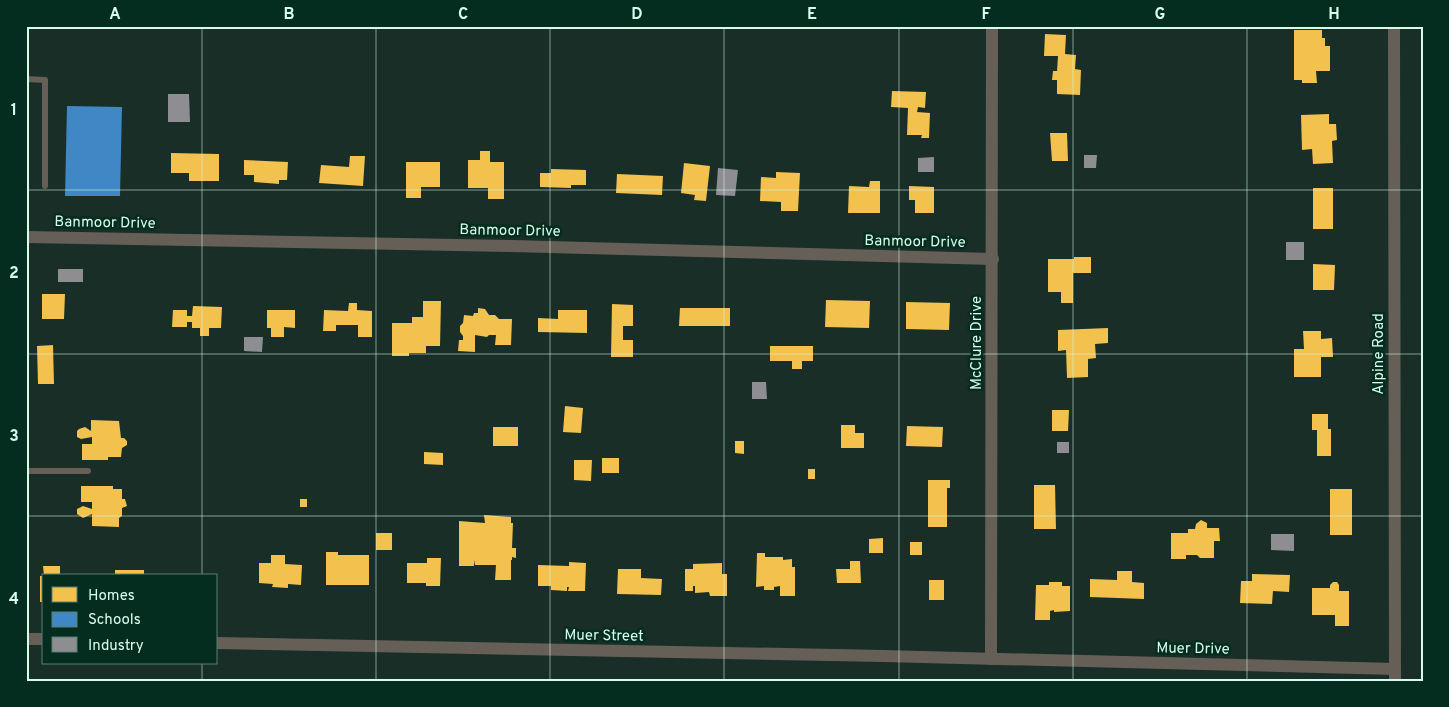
<svg xmlns="http://www.w3.org/2000/svg" width="1449" height="707" font-family="Overpass,sans-serif">
  <style>
    .homes { fill: #f2c14e }
    .schools { fill: #3f88c5 }
    .industry { fill: #8d8d92 }
    .lines { fill: none; stroke-linecap: round; stroke-linejoin: round }
    .service { stroke: #665f57; stroke-width: 6 }
    .minor { stroke: #665f57; stroke-width: 12 }
    .grid { fill: none; stroke: #d8fceb; stroke-width: 1; stroke-opacity: 0.55 }
    .labels { text-anchor: middle; stroke-width: 5; stroke-linejoin: round; paint-order: stroke }
    .street-label { font-size: 15px; fill: #d8fceb; stroke: #042d1f }
    .neatline { fill: none; stroke: #d8fceb; stroke-width: 2 }
    .grid-label { font-size: 16px; text-anchor: middle; font-weight: bold; fill: #d8fceb }
  </style>
  <rect width="100%" height="100%" fill="#192e26"/>
  <g class="homes">
    <path d="M 1294,30 L 1322,30 L 1322,38 L 1325,38 L 1325,46 L 1330,46 L 1330,71 L 1316,71 L 1317,83 L 1302,83 L 1302,80 L 1294,80 Z"/>
    <path d="M 1045,34 L 1066,35 L 1065,54 L 1076,55 L 1075,69 L 1081,70 L 1080,95 L 1057,94 L 1057,80 L 1052,80 L 1053,71 L 1057,71 L 1058,56 L 1044,56 Z"/>
    <path d="M 892,91 L 926,92 L 925,108 L 918,107 L 917,112 L 930,113 L 929,138 L 921,138 L 922,135 L 907,135 L 908,108 L 891,107 Z"/>
    <path d="M 1329,114 L 1329,124 L 1336,124 L 1337,140 L 1332,141 L 1333,163 L 1313,164 L 1312,149 L 1302,150 L 1301,115 Z"/>
    <path d="M 1050,133 L 1067,133 L 1068,161 L 1052,161 Z"/>
    <path d="M 480,151 L 490,151 L 490,162 L 504,162 L 504,199 L 488,199 L 488,188 L 468,188 L 468,160 L 480,160 Z"/>
    <path d="M 171,153 L 219,154 L 219,181 L 189,181 L 189,173 L 171,173 Z"/>
    <path d="M 350,156 L 365,156 L 363,186 L 319,183 L 321,165 L 349,167 Z"/>
    <path d="M 244,160 L 288,162 L 287,180 L 279,180 L 279,184 L 254,182 L 254,175 L 244,175 Z"/>
    <path d="M 406,162 L 440,162 L 440,187 L 421,187 L 421,198 L 406,198 Z"/>
    <path d="M 684,163 L 710,166 L 706,201 L 694,200 L 695,195 L 681,193 Z"/>
    <path d="M 551,169 L 586,170 L 586,185 L 571,185 L 571,188 L 540,187 L 540,173 L 551,173 Z"/>
    <path d="M 776,172 L 800,173 L 798,211 L 781,211 L 781,202 L 760,201 L 761,177 L 776,178 Z"/>
    <path d="M 617,174 L 663,176 L 662,195 L 616,193 Z"/>
    <path d="M 870,181 L 880,181 L 880,213 L 848,213 L 849,186 L 869,187 Z"/>
    <path d="M 909,186 L 934,187 L 934,213 L 915,213 L 915,200 L 909,200 Z"/>
    <rect x="1313" y="188" width="20" height="41"/>
    <path d="M 1074,257 L 1091,257 L 1091,273 L 1073,273 L 1073,303 L 1061,303 L 1061,292 L 1048,292 L 1048,259 L 1074,259 Z"/>
    <path d="M 1313,264 L 1335,265 L 1334,290 L 1313,290 Z"/>
    <path d="M 42,294 L 65,294 L 64,319 L 42,319 Z"/>
    <path d="M 826,300 L 870,301 L 869,328 L 825,327 Z"/>
    <path d="M 423,301 L 441,301 L 440,346 L 426,346 L 426,353 L 409,353 L 409,356 L 392,356 L 392,323 L 412,323 L 412,317 L 423,317 Z"/>
    <path d="M 906,302 L 950,303 L 949,330 L 906,329 Z"/>
    <path d="M 349,303 L 357,303 L 357,310 L 372,311 L 372,337 L 358,337 L 358,325 L 336,325 L 336,331 L 323,331 L 324,310 L 348,311 Z"/>
    <path d="M 612,304 L 633,305 L 633,326 L 623,326 L 623,340 L 633,340 L 633,357 L 611,357 Z"/>
    <path d="M 193,306 L 222,307 L 221,328 L 209,328 L 209,336 L 200,336 L 200,328 L 192,328 L 192,322 L 187,322 L 187,327 L 172,327 L 173,310 L 187,310 L 187,316 L 192,316 Z"/>
    <path d="M 478,308 L 485,309 L 489,315 L 495,315 L 499,319 L 512,319 L 511,345 L 495,345 L 496,335 L 489,335 L 487,337 L 475,335 L 475,352 L 458,351 L 459,340 L 463,340 L 463,336 L 460,332 L 460,326 L 463,323 L 464,315 L 473,316 L 474,313 L 478,313 Z"/>
    <path d="M 680,308 L 730,308 L 730,326 L 679,326 Z"/>
    <path d="M 267,310 L 295,310 L 295,328 L 284,327 L 284,337 L 271,337 L 271,328 L 267,328 Z"/>
    <path d="M 558,310 L 587,310 L 587,333 L 538,332 L 538,318 L 558,319 Z"/>
    <path d="M 1108,328 L 1108,343 L 1095,344 L 1096,358 L 1088,359 L 1088,377 L 1067,378 L 1066,350 L 1058,351 L 1058,330 Z"/>
    <path d="M 1303,331 L 1321,331 L 1321,339 L 1332,338 L 1333,357 L 1321,357 L 1321,377 L 1294,377 L 1294,349 L 1304,349 Z"/>
    <path d="M 53,345 L 54,384 L 38,384 L 37,346 Z"/>
    <path d="M 770,346 L 813,346 L 813,361 L 802,361 L 802,369 L 792,369 L 792,361 L 770,361 Z"/>
    <path d="M 565,406 L 583,408 L 581,433 L 563,432 Z"/>
    <path d="M 1052,410 L 1069,410 L 1068,431 L 1052,431 Z"/>
    <path d="M 1312,414 L 1328,414 L 1328,429 L 1331,429 L 1331,456 L 1317,456 L 1317,430 L 1312,430 Z"/>
    <path d="M 91,420 L 119,421 L 121,438 L 124,438 L 127,441 L 127,445 L 122,448 L 121,457 L 108,457 L 108,460 L 82,460 L 82,444 L 92,444 L 92,437 L 81,439 L 77,437 L 77,431 L 79,429 L 85,427 L 91,431 Z"/>
    <path d="M 841,425 L 855,425 L 855,433 L 864,433 L 864,448 L 841,448 Z"/>
    <path d="M 907,426 L 943,427 L 942,447 L 906,446 Z"/>
    <rect x="493" y="427" width="25" height="19"/>
    <path d="M 735,441 L 744,441 L 744,454 L 735,453 Z"/>
    <path d="M 424,452 L 443,453 L 443,465 L 424,464 Z"/>
    <rect x="602" y="458" width="17" height="15"/>
    <path d="M 574,460 L 592,460 L 591,481 L 574,480 Z"/>
    <rect x="808" y="469" width="7" height="10"/>
    <path d="M 928,480 L 950,480 L 950,488 L 947,488 L 947,527 L 928,527 Z"/>
    <path d="M 1034,485 L 1055,485 L 1056,529 L 1034,529 Z"/>
    <path d="M 81,486 L 113,486 L 113,489 L 122,489 L 122,499 L 125,499 L 127,506 L 122,508 L 122,516 L 119,518 L 119,527 L 92,526 L 92,514 L 83,518 L 77,514 L 77,509 L 83,506 L 92,509 L 92,502 L 81,502 Z"/>
    <rect x="1330" y="489" width="22" height="46"/>
    <rect x="300" y="499" width="7" height="8"/>
    <path d="M 484,515 L 511,517 L 511,523 L 513,523 L 512,548 L 516,548 L 516,558 L 512,557 L 512,560 L 511,560 L 511,580 L 495,580 L 496,565 L 475,565 L 474,560 L 474,566 L 459,566 L 459,521 L 485,523 Z"/>
    <path d="M 1201,520 L 1207,523 L 1207,528 L 1219,528 L 1220,541 L 1214,541 L 1214,558 L 1200,558 L 1197,555 L 1186,555 L 1186,559 L 1171,559 L 1171,533 L 1188,533 L 1188,529 L 1195,529 L 1196,524 Z"/>
    <rect x="376" y="533" width="16" height="17"/>
    <path d="M 883,538 L 883,553 L 869,553 L 869,539 Z"/>
    <rect x="910" y="542" width="12" height="13"/>
    <path d="M 326,552 L 338,552 L 338,555 L 369,555 L 369,585 L 326,585 Z"/>
    <path d="M 757,553 L 765,553 L 765,557 L 783,557 L 783,560 L 792,559 L 792,567 L 795,567 L 795,596 L 780,596 L 780,586 L 774,587 L 774,590 L 764,590 L 764,586 L 756,587 Z"/>
    <path d="M 271,555 L 285,555 L 285,564 L 302,565 L 301,585 L 288,584 L 288,588 L 272,587 L 273,584 L 259,583 L 259,563 L 271,563 Z"/>
    <path d="M 427,558 L 441,558 L 440,586 L 426,586 L 426,583 L 407,583 L 407,563 L 427,563 Z"/>
    <path d="M 850,561 L 860,561 L 861,583 L 837,583 L 836,569 L 850,569 Z"/>
    <path d="M 569,562 L 586,563 L 585,591 L 568,591 L 569,587 L 567,587 L 567,591 L 551,590 L 551,586 L 538,586 L 538,565 L 569,566 Z"/>
    <path d="M 722,563 L 722,574 L 727,574 L 727,596 L 710,596 L 709,592 L 695,593 L 695,586 L 693,586 L 693,591 L 685,591 L 685,569 L 693,569 L 693,564 Z"/>
    <path d="M 43,566 L 60,566 L 60,576 L 44,576 Z"/>
    <path d="M 618,569 L 641,569 L 641,578 L 662,579 L 661,595 L 617,594 Z"/>
    <rect x="115" y="570" width="29" height="6"/>
    <path d="M 1117,571 L 1132,571 L 1132,582 L 1144,583 L 1144,599 L 1090,597 L 1090,579 L 1117,580 Z"/>
    <path d="M 1252,574 L 1290,575 L 1289,592 L 1273,591 L 1272,604 L 1240,603 L 1241,581 L 1252,581 Z"/>
    <rect x="40" y="576" width="4" height="26"/>
    <rect x="929" y="580" width="15" height="20"/>
    <path d="M 1049,582 L 1062,582 L 1062,586 L 1070,586 L 1070,611 L 1054,612 L 1054,610 L 1050,611 L 1050,620 L 1035,620 L 1036,585 L 1049,585 Z"/>
    <path d="M 1333,582 L 1337,582 L 1339,585 L 1339,591 L 1349,591 L 1349,626 L 1335,626 L 1335,615 L 1312,615 L 1312,588 L 1330,588 L 1330,585 Z"/>
  </g>
  <path class="schools" d="M 67,106 L 122,107 L 120,196 L 65,196 Z"/>
  <g class="industry">
    <path d="M 168,94 L 189,94 L 190,122 L 168,122 Z"/>
    <path d="M 1084,155 L 1097,155 L 1096,168 L 1084,168 Z"/>
    <path d="M 934,157 L 934,172 L 918,172 L 918,158 Z"/>
    <path d="M 718,168 L 738,170 L 735,196 L 716,195 Z"/>
    <rect x="1286" y="242" width="18" height="18"/>
    <rect x="58" y="269" width="25" height="13"/>
    <path d="M 244,337 L 263,337 L 262,352 L 244,351 Z"/>
    <path d="M 752,382 L 766,382 L 767,399 L 752,399 Z"/>
    <rect x="1057" y="442" width="12" height="11"/>
    <path d="M 1271,534 L 1294,534 L 1294,551 L 1271,550 Z"/>
  </g>
  <g class="lines">
    <g class="service">
      <path d="M 26,79 L 45,80 L 45,186"/>
      <path d="M 26,471 L 88,471"/>
    </g>
    <g class="minor">
      <path d="M 1394,26 L 1395,681"/>
      <path d="M 26,237 L 512,246 L 993,259"/>
      <path d="M 26,639 L 44,639"/>
      <path d="M 216,643 L 884,656 L 1395,669"/>
      <path d="M 991,659 L 992,26"/>
    </g>
  </g>
  <path class="grid" d="M 202,26 L 202,576M 376,26 L 376,681M 550,26 L 550,681M 724,26 L 724,681M 899,26 L 899,681M 1073,26 L 1073,681M 1247,26 L 1247,681M 26,190 L 1423,190M 26,354 L 1423,354M 26,516 L 1423,516M 202,663 L 202,681"/>
  <g class="labels">
    <g class="street-label">
      <text transform="translate(105 222) rotate(1)" y="5">Banmoor Drive</text>
      <text transform="translate(510 230) rotate(1)" y="5">Banmoor Drive</text>
      <text transform="translate(915 241) rotate(1)" y="5">Banmoor Drive</text>
      <text transform="translate(976 343) rotate(-90)" y="5">McClure Drive</text>
      <text transform="translate(1378 354) rotate(-90)" y="5">Alpine Road</text>
      <text transform="translate(604 635) rotate(1)" y="5">Muer Street</text>
      <text transform="translate(1193 648) rotate(1)" y="5">Muer Drive</text>
    </g>
  </g>
  <rect width="1449" height="707" fill="none" stroke="#042d1f" stroke-width="55"/>
  <rect x="42" y="574" width="175" height="90" fill="#042d1f" stroke="#598071"/>
  <rect x="52" y="587" width="25" height="15" fill="#f2c14e" stroke="#598071"/>
  <text x="88" y="600" font-size="15" fill="#d8fceb">Homes</text>
  <rect x="52" y="612" width="25" height="15" fill="#3f88c5" stroke="#598071"/>
  <text x="88" y="624" font-size="15" fill="#d8fceb">Schools</text>
  <rect x="52" y="637" width="25" height="15" fill="#8d8d92" stroke="#598071"/>
  <text x="88" y="650" font-size="15" fill="#d8fceb">Industry</text>
  <rect x="28" y="28" width="1394" height="652" class="neatline"/>
  <g class="grid-label">
    <text x="115" y="19">A</text>
    <text x="289" y="19">B</text>
    <text x="463" y="19">C</text>
    <text x="637" y="19">D</text>
    <text x="812" y="19">E</text>
    <text x="986" y="19">F</text>
    <text x="1160" y="19">G</text>
    <text x="1334" y="19">H</text>
    <text x="14" y="115">1</text>
    <text x="14" y="278">2</text>
    <text x="14" y="441">3</text>
    <text x="14" y="604">4</text>
  </g>
</svg>
